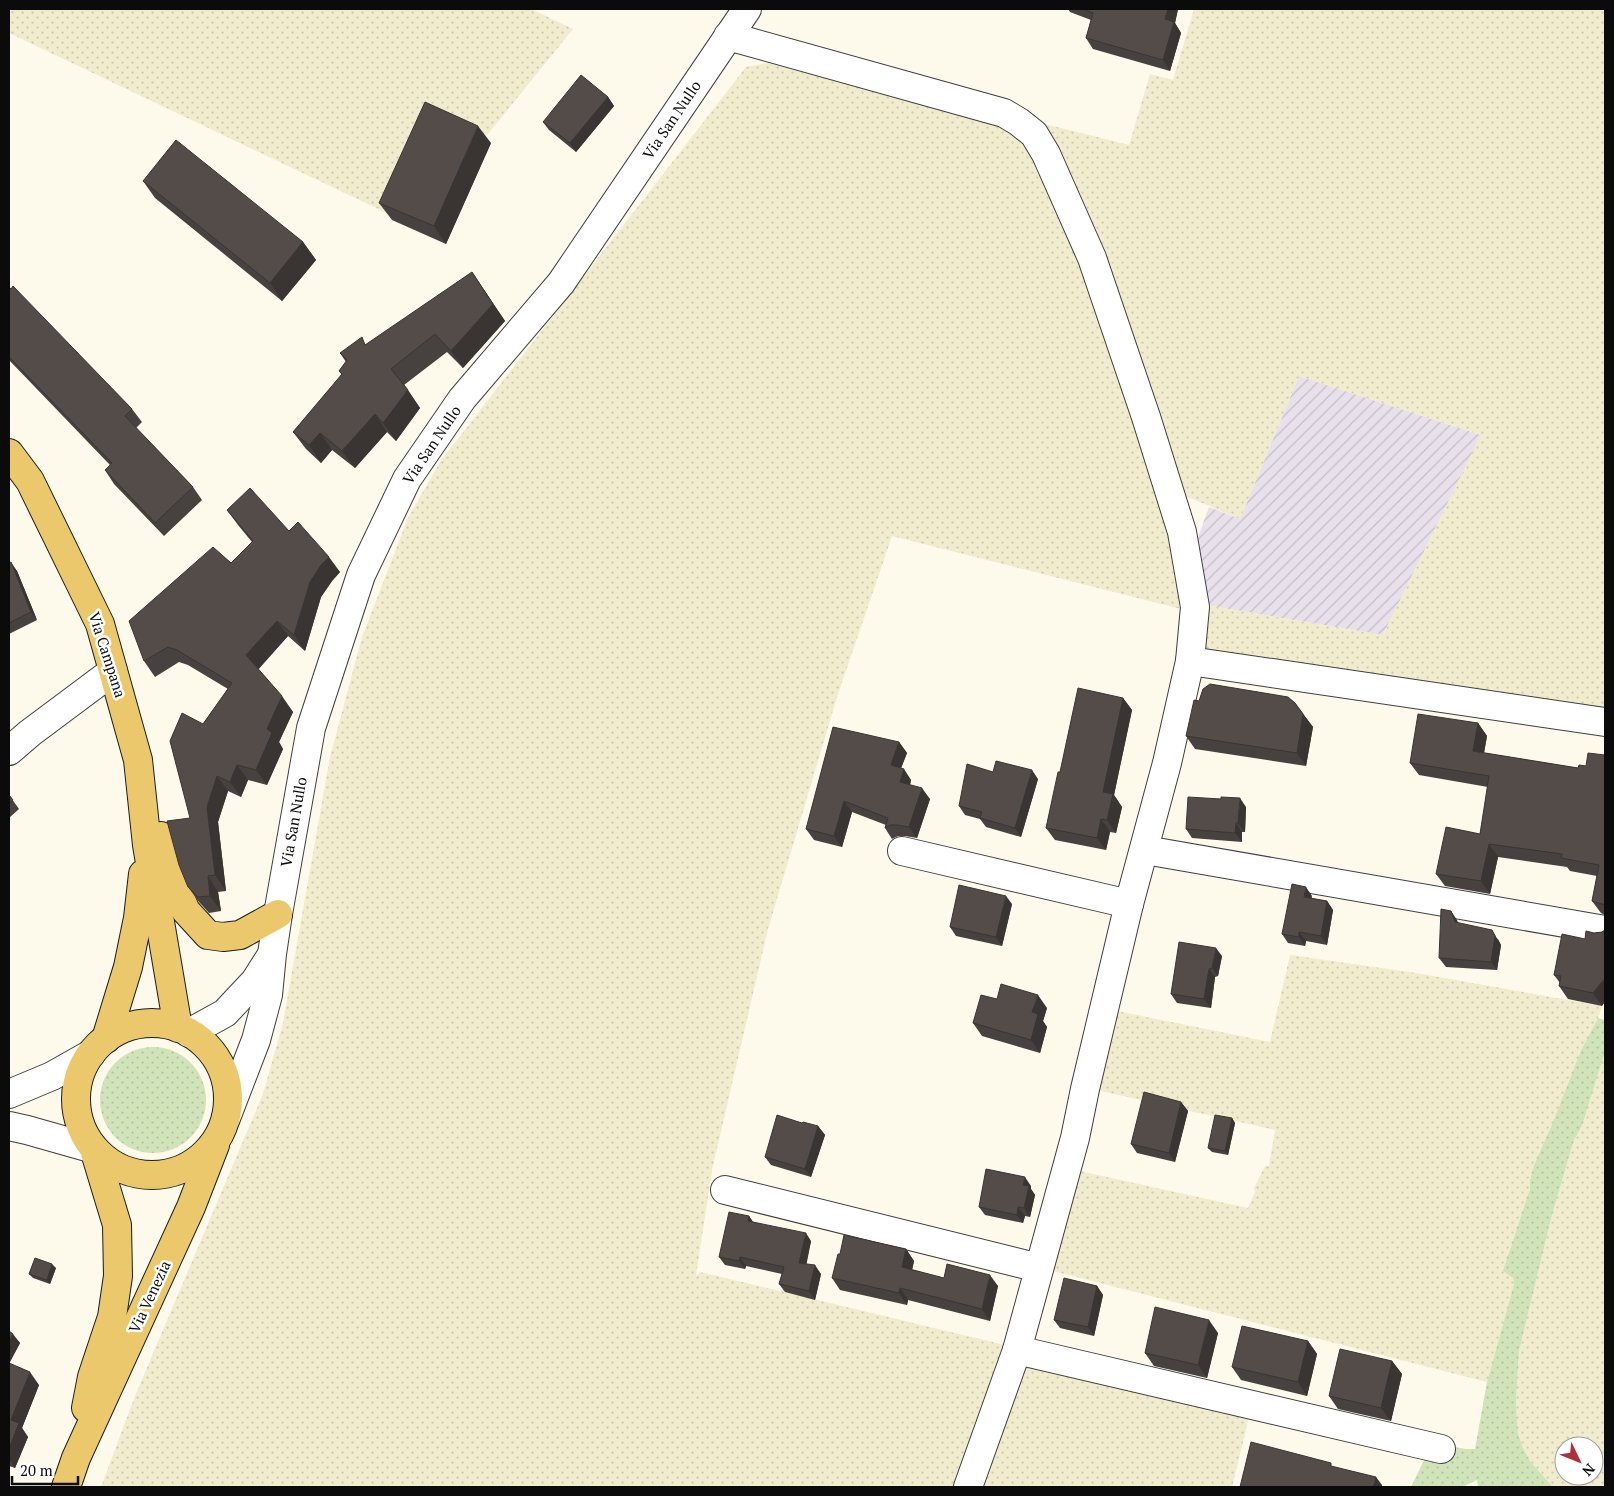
<svg xmlns="http://www.w3.org/2000/svg" width="1614" height="1496" font-family="'PT Serif',serif">
  <style>
    .industrial { fill: url(#industrial-furrows) }
    .farmland { fill: url(#farmland-dots); fill-rule: evenodd }
    .grass { fill: url(#grass-dots) }
    .lines { fill: none; stroke-linecap: round; stroke-linejoin: round }
    .minor-casing { stroke: #3e3e3e; stroke-width: 30 }
    .major-casing { stroke: #1c1c1c; stroke-width: 30 }
    .minor { stroke: #fff; stroke-width: 28 }
    .major { stroke: #ecc86d; stroke-width: 28 }
    .wall { fill: #47413f }
    .shaded-wall { fill: #3a3533 }
    .building { fill: #534c49; stroke: #3a3533 }
    .labels { text-anchor: middle; stroke-width: 5; stroke-linejoin: round; paint-order: stroke }
    .street-label { font-size: 15px; fill: #0b0b0b; stroke: #fff }
  </style>
  <defs>
    <pattern id="industrial-furrows" width="10" height="10" patternUnits="userSpaceOnUse" patternTransform="scale(1.25)"><rect width="10" height="10" fill="#e8e0ea"/><path d="M-1 1l2-2M0 10L10 0M9 11l2-2" fill="none" stroke="#c6bfc7"/></pattern>
    <pattern id="farmland-dots" width="8" height="8" patternUnits="userSpaceOnUse" patternTransform="scale(1.25)"><rect width="8" height="8" fill="#f1ecce"/><path d="M2 2h.1M6 6h.1" fill="none" stroke="#cdc9b0" stroke-width="1.8" stroke-linecap="round"/></pattern>
    <pattern id="grass-dots" width="8" height="8" patternUnits="userSpaceOnUse" patternTransform="scale(1.25)"><rect width="8" height="8" fill="#d1e4b9"/><path d="M2 2h.1M6 6h.1" fill="none" stroke="#b2c29e" stroke-width="1.8" stroke-linecap="round"/></pattern>
  </defs>
  <rect width="100%" height="100%" fill="#fdf9eb"/>
  <path class="industrial" d="M 1299,376 L 1481,435 L 1383,635 L 1205,605 L 1194,548 L 1209,507 L 1240,519 Z"/>
  <g class="farmland">
    <path d="M 9,9 L 531,9 L 573,29 L 483,140 L 393,216 L 9,33 Z"/>
    <path d="M 1194,9 L 1605,9 L 1605,717 L 1200,649 L 1205,605 L 1383,635 L 1481,435 L 1299,376 L 1240,519 L 1181,494 L 1052,148 L 1045,124 L 1129,145 L 1150,74 L 1173,80 Z"/>
    <path d="M 768,63 L 1009,127 L 1023,137 L 1085,268 L 1179,565 L 1181,609 L 892,536 L 837,697 L 768,929 L 712,1170 L 696,1276 L 700,1272 L 1005,1345 L 961,1487 L 101,1487 L 135,1396 L 263,1094 L 283,1023 L 330,757 L 362,637 L 408,518 L 440,462 L 746,67 Z"/>
    <path d="M 1290,955 L 1416,973 L 1602,1006 L 1598,1018 L 1581,1050 L 1553,1122 L 1534,1165 L 1530,1180 L 1530,1189 L 1513,1278 L 1514,1284 L 1487,1382 L 1049,1270 L 1075,1170 L 1248,1208 L 1255,1192 L 1254,1188 L 1265,1166 L 1269,1166 L 1275,1130 L 1092,1089 L 1112,1010 L 1270,1042 Z"/>
    <path d="M 1605,1052 L 1605,1487 L 1553,1487 L 1530,1461 L 1523,1448 L 1518,1433 L 1516,1403 L 1519,1351 L 1552,1215 L 1574,1140 L 1582,1126 ZM 1564,1446 L 1594,1446 L 1594,1476 L 1564,1476 Z"/>
    <path d="M 1024,1361 L 1250,1413 L 1232,1487 L 977,1487 Z"/>
  </g>
  <g class="grass">
    <path d="M 1598,1018 L 1605,1020 L 1605,1052 L 1582,1126 L 1574,1140 L 1552,1215 L 1519,1351 L 1516,1403 L 1518,1433 L 1523,1448 L 1530,1461 L 1553,1487 L 1478,1487 L 1477,1480 L 1462,1487 L 1411,1487 L 1427,1454 L 1448,1446 L 1466,1449 L 1475,1449 L 1487,1382 L 1514,1284 L 1513,1278 L 1503,1271 L 1530,1189 L 1530,1180 L 1534,1165 L 1553,1122 L 1581,1050 Z"/>
    <circle cx="153" cy="1100" r="53"/>
  </g>
  <g class="lines">
    <g class="minor-casing">
      <g id="minor">
        <path d="M 728,36 L 1004,113 L 1019,122 L 1034,134 L 1046,154 L 1092,258 L 1146,417 L 1182,532 L 1195,607 L 1190,661 L 1167,763 L 1129,904 L 1085,1089 L 1075,1138 L 1017,1350 L 968,1487"/>
        <path d="M 1190,661 L 1605,722"/>
        <path d="M 9,751 L 30,733 L 113,671"/>
        <path d="M 1145,850 L 1605,930"/>
        <path d="M 902,851 L 1129,904"/>
        <path d="M 189,1033 L 225,1013 L 255,981 L 271,956"/>
        <path d="M 9,1094 L 52,1076 L 91,1054"/>
        <path d="M 226,1118 L 256,1040 L 268,995 L 272,954 L 278,914 L 311,728 L 361,575 L 407,479 L 462,399 L 561,283 L 747,9"/>
        <path d="M 9,1126 L 27,1130 L 94,1149"/>
        <path d="M 725,1190 L 1039,1268"/>
        <path d="M 1017,1350 L 1441,1449"/>
      </g>
    </g>
    <g class="major-casing">
      <g id="major">
        <path d="M 9,453 L 30,481 L 100,624 L 138,760 L 147,845 L 178,1028"/>
        <path d="M 161,836 L 175,886 L 186,911 L 208,935 L 223,937 L 240,935 L 278,914"/>
        <circle cx="152" cy="1099" r="76"/>
        <path d="M 106,1039 L 128,967 L 138,918 L 143,874"/>
        <path d="M 86,1408 L 92,1377 L 112,1317 L 118,1276 L 117,1225 L 94,1149"/>
        <path d="M 66,1487 L 76,1458 L 191,1207 L 215,1145"/>
      </g>
    </g>
    <use href="#minor" class="minor"/>
    <use href="#major" class="major"/>
  </g>
  <g class="wall">
    <path d="M 1068,9 L 1178,9 L 1175,23 L 1181,33 L 1170,71 L 1093,49 L 1086,38 L 1091,20 L 1070,12 Z"/>
    <path d="M 608,97 L 614,106 L 576,152 L 549,130 L 543,122 Z"/>
    <path d="M 491,143 L 446,244 L 392,220 L 379,203 Z"/>
    <path d="M 143,181 L 303,242 L 316,260 L 282,301 L 155,198 Z"/>
    <path d="M 9,287 L 132,409 L 142,422 L 136,428 L 193,487 L 202,500 L 164,536 L 114,484 L 105,470 L 110,465 L 9,360 Z"/>
    <path d="M 484,290 L 505,321 L 463,368 L 447,352 L 404,385 L 420,408 L 396,441 L 387,432 L 355,468 L 332,450 L 321,463 L 306,449 L 293,432 L 342,375 L 339,371 L 346,362 L 340,353 L 367,344 Z"/>
    <path d="M 227,510 L 289,531 L 340,572 L 332,581 L 321,597 L 305,651 L 288,636 L 258,669 L 293,712 L 279,742 L 283,749 L 267,785 L 248,780 L 241,797 L 228,791 L 218,822 L 226,891 L 218,892 L 221,911 L 209,913 L 199,902 L 188,887 L 190,818 L 203,724 L 228,689 L 188,665 L 179,662 L 155,677 L 144,661 L 231,563 L 252,542 L 238,525 Z"/>
    <path d="M 9,563 L 17,571 L 37,620 L 9,634 Z"/>
    <path d="M 1123,698 L 1132,710 L 1114,795 L 1122,807 L 1116,833 L 1110,832 L 1106,850 L 1055,840 L 1046,828 L 1060,772 Z"/>
    <path d="M 1199,701 L 1295,703 L 1313,727 L 1306,766 L 1195,749 L 1186,736 Z"/>
    <path d="M 1478,723 L 1487,736 L 1484,753 L 1578,768 L 1586,766 L 1605,755 L 1605,915 L 1601,913 L 1592,901 L 1597,876 L 1570,871 L 1567,867 L 1498,857 L 1490,894 L 1445,886 L 1436,874 L 1480,834 L 1488,787 L 1419,775 L 1410,763 Z"/>
    <path d="M 899,742 L 907,753 L 901,768 L 911,780 L 910,785 L 930,799 L 917,838 L 905,836 L 898,836 L 892,839 L 885,828 L 886,825 L 852,812 L 842,847 L 814,840 L 806,829 Z"/>
    <path d="M 993,772 L 1038,779 L 1021,837 L 986,827 L 980,819 L 965,815 L 959,806 Z"/>
    <path d="M 9,795 L 19,809 L 9,818 Z"/>
    <path d="M 1246,807 L 1245,832 L 1242,832 L 1242,842 L 1192,838 L 1186,829 Z"/>
    <path d="M 1312,896 L 1311,898 L 1327,901 L 1333,910 L 1327,945 L 1306,941 L 1305,946 L 1288,943 L 1282,934 Z"/>
    <path d="M 1012,904 L 1002,946 L 956,936 L 950,927 Z"/>
    <path d="M 1451,911 L 1458,923 L 1498,939 L 1501,945 L 1497,970 L 1446,967 L 1439,958 Z"/>
    <path d="M 1602,932 L 1602,1006 L 1568,999 L 1559,986 L 1560,983 L 1554,975 L 1585,939 L 1594,933 Z"/>
    <path d="M 1222,956 L 1218,976 L 1215,977 L 1211,1008 L 1177,1003 L 1171,994 Z"/>
    <path d="M 997,999 L 1047,1008 L 1043,1021 L 1047,1027 L 1040,1053 L 982,1036 L 973,1023 Z"/>
    <path d="M 1181,1102 L 1188,1111 L 1175,1162 L 1137,1153 L 1131,1144 Z"/>
    <path d="M 1232,1118 L 1235,1123 L 1228,1155 L 1212,1152 L 1208,1148 Z"/>
    <path d="M 818,1126 L 825,1135 L 811,1177 L 771,1165 L 765,1157 Z"/>
    <path d="M 1031,1186 L 1031,1189 L 1035,1195 L 1030,1217 L 1025,1216 L 1023,1223 L 985,1215 L 979,1207 Z"/>
    <path d="M 749,1216 L 753,1222 L 811,1241 L 806,1264 L 821,1274 L 815,1300 L 785,1292 L 779,1284 L 782,1274 L 746,1266 L 745,1269 L 725,1265 L 719,1257 Z"/>
    <path d="M 906,1249 L 914,1261 L 912,1270 L 944,1278 L 998,1286 L 990,1321 L 908,1300 L 907,1305 L 840,1290 L 832,1278 L 840,1254 Z"/>
    <path d="M 56,1268 L 50,1284 L 33,1278 L 29,1274 Z"/>
    <path d="M 1097,1286 L 1103,1295 L 1094,1336 L 1060,1328 L 1054,1320 Z"/>
    <path d="M 9,1331 L 20,1343 L 9,1363 L 39,1385 L 22,1428 L 28,1437 L 15,1468 L 9,1466 Z"/>
    <path d="M 1218,1333 L 1207,1378 L 1154,1366 L 1145,1353 Z"/>
    <path d="M 1308,1341 L 1317,1354 L 1307,1396 L 1241,1380 L 1232,1367 Z"/>
    <path d="M 1392,1361 L 1402,1374 L 1391,1421 L 1338,1409 L 1329,1396 Z"/>
  </g>
  <g class="shaded-wall">
    <path d="M 1168,9 L 1178,9 L 1175,23 L 1181,33 L 1170,71 L 1163,60 L 1165,19 Z"/>
    <path d="M 608,97 L 614,106 L 576,152 L 570,143 Z"/>
    <path d="M 478,126 L 491,143 L 446,244 L 434,226 Z"/>
    <path d="M 303,242 L 316,260 L 282,301 L 270,283 Z"/>
    <path d="M 472,272 L 505,321 L 463,368 L 451,351 Z"/>
    <path d="M 408,390 L 420,408 L 396,441 L 383,423 Z"/>
    <path d="M 375,414 L 387,432 L 355,468 L 342,451 Z"/>
    <path d="M 320,433 L 332,450 L 321,463 L 309,445 Z"/>
    <path d="M 329,557 L 340,572 L 332,581 L 321,597 L 305,651 L 294,635 L 310,582 L 321,565 Z"/>
    <path d="M 11,562 L 17,571 L 37,620 L 31,612 Z"/>
    <path d="M 277,621 L 288,636 L 257,671 L 246,655 Z"/>
    <path d="M 282,696 L 293,712 L 279,742 L 283,749 L 267,785 L 256,770 L 267,729 Z"/>
    <path d="M 1123,698 L 1132,710 L 1114,795 L 1122,807 L 1116,833 L 1107,820 L 1103,792 Z"/>
    <path d="M 1303,714 L 1313,727 L 1306,766 L 1297,753 Z"/>
    <path d="M 1478,723 L 1487,736 L 1482,764 L 1473,751 Z"/>
    <path d="M 899,742 L 907,753 L 898,776 L 891,765 Z"/>
    <path d="M 237,765 L 248,780 L 241,797 L 230,782 Z"/>
    <path d="M 904,769 L 911,780 L 908,793 L 900,782 Z"/>
    <path d="M 1032,770 L 1038,779 L 1021,837 L 1015,828 Z"/>
    <path d="M 217,776 L 228,791 L 218,822 L 226,891 L 215,875 L 207,807 Z"/>
    <path d="M 922,788 L 930,799 L 917,838 L 909,827 Z"/>
    <path d="M 1240,798 L 1246,807 L 1245,832 L 1238,823 Z"/>
    <path d="M 844,801 L 852,812 L 842,847 L 834,836 Z"/>
    <path d="M 1101,819 L 1110,832 L 1106,850 L 1097,838 Z"/>
    <path d="M 1236,823 L 1242,832 L 1242,842 L 1235,833 Z"/>
    <path d="M 1489,844 L 1498,857 L 1490,894 L 1481,881 Z"/>
    <path d="M 208,876 L 218,892 L 221,911 L 210,896 Z"/>
    <path d="M 1306,887 L 1312,896 L 1310,906 L 1304,897 Z"/>
    <path d="M 1006,896 L 1012,904 L 1002,946 L 996,937 Z"/>
    <path d="M 1327,901 L 1333,910 L 1327,945 L 1321,936 Z"/>
    <path d="M 1451,911 L 1457,920 L 1461,931 L 1455,922 Z"/>
    <path d="M 1492,930 L 1501,945 L 1497,970 L 1491,962 Z"/>
    <path d="M 1299,932 L 1306,941 L 1305,946 L 1299,937 Z"/>
    <path d="M 1216,948 L 1222,956 L 1218,976 L 1212,968 Z"/>
    <path d="M 1209,969 L 1215,977 L 1211,1008 L 1204,999 Z"/>
    <path d="M 1605,978 L 1605,1002 L 1602,1006 L 1593,993 Z"/>
    <path d="M 1038,995 L 1047,1008 L 1043,1021 L 1047,1027 L 1040,1053 L 1031,1040 L 1032,1012 Z"/>
    <path d="M 1181,1102 L 1188,1111 L 1175,1162 L 1169,1153 Z"/>
    <path d="M 1232,1118 L 1235,1123 L 1228,1155 L 1225,1151 Z"/>
    <path d="M 818,1126 L 825,1135 L 811,1177 L 805,1169 Z"/>
    <path d="M 1025,1177 L 1031,1186 L 1031,1189 L 1035,1195 L 1030,1217 L 1024,1208 L 1023,1185 Z"/>
    <path d="M 1018,1207 L 1025,1216 L 1023,1223 L 1017,1215 Z"/>
    <path d="M 749,1216 L 755,1225 L 748,1221 Z"/>
    <path d="M 806,1233 L 811,1241 L 805,1272 L 799,1263 Z"/>
    <path d="M 906,1249 L 914,1261 L 910,1279 L 902,1267 Z"/>
    <path d="M 740,1257 L 746,1266 L 745,1269 L 739,1261 Z"/>
    <path d="M 52,1264 L 56,1268 L 50,1284 L 47,1280 Z"/>
    <path d="M 815,1265 L 821,1274 L 815,1300 L 809,1291 Z"/>
    <path d="M 990,1275 L 998,1286 L 990,1321 L 982,1309 Z"/>
    <path d="M 1097,1286 L 1103,1295 L 1094,1336 L 1088,1327 Z"/>
    <path d="M 900,1288 L 908,1300 L 907,1305 L 899,1293 Z"/>
    <path d="M 1209,1320 L 1218,1333 L 1207,1378 L 1198,1365 Z"/>
    <path d="M 13,1334 L 20,1343 L 9,1364 L 9,1343 Z"/>
    <path d="M 1308,1341 L 1317,1354 L 1307,1396 L 1298,1382 Z"/>
    <path d="M 1392,1361 L 1402,1374 L 1391,1421 L 1381,1408 Z"/>
    <path d="M 30,1372 L 39,1385 L 22,1428 L 28,1437 L 15,1468 L 9,1459 L 11,1420 Z"/>
    <path d="M 1376,1477 L 1382,1485 L 1382,1487 L 1373,1487 Z"/>
  </g>
  <g class="building">
    <path d="M 1083,9 L 1168,9 L 1165,19 L 1174,22 L 1163,60 L 1086,38 L 1093,13 Z"/>
    <path d="M 581,75 L 608,97 L 570,143 L 543,122 Z"/>
    <path d="M 425,102 L 478,126 L 434,226 L 379,203 Z"/>
    <path d="M 176,140 L 303,242 L 270,283 L 143,181 Z"/>
    <path d="M 472,272 L 493,304 L 451,351 L 435,334 L 391,369 L 408,390 L 383,423 L 375,414 L 342,451 L 320,433 L 309,445 L 293,432 L 342,374 L 339,371 L 347,360 L 340,353 L 362,337 L 365,345 Z"/>
    <path d="M 13,286 L 132,409 L 125,416 L 193,487 L 155,523 L 105,470 L 112,463 L 9,357 L 9,287 L 11,289 Z"/>
    <path d="M 250,488 L 289,531 L 298,522 L 329,557 L 321,565 L 310,582 L 294,635 L 277,621 L 246,655 L 282,696 L 267,729 L 272,733 L 256,770 L 237,765 L 230,782 L 217,776 L 207,807 L 215,875 L 208,876 L 210,896 L 198,897 L 188,887 L 179,865 L 167,821 L 190,818 L 170,741 L 182,713 L 203,724 L 232,683 L 177,650 L 168,647 L 144,661 L 129,621 L 213,547 L 231,563 L 253,541 L 227,510 Z"/>
    <path d="M 11,562 L 31,612 L 9,623 L 9,563 Z"/>
    <path d="M 1210,684 L 1288,697 L 1295,703 L 1303,714 L 1297,753 L 1186,736 L 1194,700 L 1199,701 L 1203,689 Z"/>
    <path d="M 1078,688 L 1123,698 L 1103,792 L 1113,794 L 1107,820 L 1101,819 L 1097,838 L 1046,828 L 1058,772 L 1060,772 Z"/>
    <path d="M 1418,714 L 1478,723 L 1473,751 L 1578,768 L 1579,765 L 1586,766 L 1588,753 L 1605,755 L 1605,905 L 1592,901 L 1599,865 L 1561,858 L 1562,854 L 1489,844 L 1481,881 L 1436,874 L 1446,827 L 1480,834 L 1489,776 L 1410,763 Z"/>
    <path d="M 833,727 L 899,742 L 891,765 L 904,769 L 900,782 L 922,788 L 909,827 L 897,825 L 890,825 L 885,828 L 888,818 L 844,801 L 834,836 L 806,829 Z"/>
    <path d="M 996,761 L 1032,770 L 1015,828 L 980,818 L 982,812 L 959,806 L 967,764 L 993,772 Z"/>
    <path d="M 9,795 L 13,800 L 9,804 Z"/>
    <path d="M 1188,797 L 1221,799 L 1221,797 L 1240,798 L 1238,823 L 1236,823 L 1235,833 L 1186,829 Z"/>
    <path d="M 1292,884 L 1306,887 L 1304,897 L 1327,901 L 1321,936 L 1299,932 L 1299,937 L 1282,934 Z"/>
    <path d="M 959,885 L 1006,896 L 996,937 L 950,927 Z"/>
    <path d="M 1441,909 L 1451,911 L 1455,922 L 1492,930 L 1495,936 L 1491,962 L 1439,958 Z"/>
    <path d="M 1605,930 L 1605,978 L 1593,993 L 1559,986 L 1561,976 L 1554,975 L 1562,934 L 1585,939 L 1586,931 L 1594,933 L 1602,932 Z"/>
    <path d="M 1179,942 L 1216,948 L 1212,968 L 1209,969 L 1204,999 L 1171,994 Z"/>
    <path d="M 1001,984 L 1038,995 L 1032,1012 L 1038,1014 L 1031,1040 L 973,1023 L 981,995 L 997,999 Z"/>
    <path d="M 1144,1092 L 1181,1102 L 1169,1153 L 1131,1144 Z"/>
    <path d="M 777,1115 L 802,1123 L 803,1122 L 818,1126 L 805,1169 L 765,1157 Z"/>
    <path d="M 1215,1115 L 1232,1118 L 1225,1151 L 1208,1148 Z"/>
    <path d="M 986,1169 L 1025,1177 L 1023,1185 L 1029,1186 L 1024,1208 L 1018,1207 L 1017,1215 L 979,1207 Z"/>
    <path d="M 729,1212 L 749,1216 L 748,1221 L 806,1233 L 799,1263 L 815,1265 L 809,1291 L 779,1284 L 784,1267 L 740,1257 L 739,1261 L 719,1257 Z"/>
    <path d="M 844,1235 L 906,1249 L 902,1267 L 944,1278 L 947,1264 L 990,1275 L 982,1309 L 900,1288 L 899,1293 L 832,1278 L 838,1254 L 840,1254 Z"/>
    <path d="M 35,1258 L 52,1264 L 47,1280 L 29,1274 Z"/>
    <path d="M 1064,1278 L 1097,1286 L 1088,1327 L 1054,1320 Z"/>
    <path d="M 1155,1307 L 1209,1320 L 1198,1365 L 1145,1353 Z"/>
    <path d="M 1242,1326 L 1308,1341 L 1298,1382 L 1232,1367 Z"/>
    <path d="M 9,1331 L 13,1334 L 9,1343 Z"/>
    <path d="M 1340,1349 L 1392,1361 L 1381,1408 L 1329,1396 Z"/>
    <path d="M 9,1363 L 30,1372 L 11,1420 L 19,1423 L 9,1449 Z"/>
    <path d="M 1251,1442 L 1331,1463 L 1331,1466 L 1376,1477 L 1373,1487 L 1240,1487 Z"/>
  </g>
  <g class="labels">
    <g class="street-label">
      <text transform="translate(672 120) rotate(-56)" y="5">Via San Nullo</text>
      <text transform="translate(432 445) rotate(-56)" y="5">Via San Nullo</text>
      <text transform="translate(107 655) rotate(72)" y="5">Via Campana</text>
      <text transform="translate(294 822) rotate(-80)" y="5">Via San Nullo</text>
      <text transform="translate(150 1297) rotate(-65)" y="5">Via Venezia</text>
    </g>
  </g>
  <rect width="1614" height="1496" fill="none" stroke="#0b0b0b" stroke-width="20"/>
  <g transform="translate(1579 1461) rotate(133)"><circle r="24" fill="#ffffff" stroke="#9d9d9d"/>
  <path d="M0-4L9 19L0 12L-9 19Z" fill="#ae303b"/>
  <text y="-8" font-size="14" font-weight="bold" text-anchor="middle" fill="#0b0b0b">N</text>
  </g>
  <path d="M12 1476v8h66v-8" fill="none" stroke="#0b0b0b" stroke-width="2.5"/>
  <text x="20" y="1476" font-size="15" fill="#0b0b0b" stroke="#ffffff" stroke-width="4" paint-order="stroke">20 m</text>
</svg>
